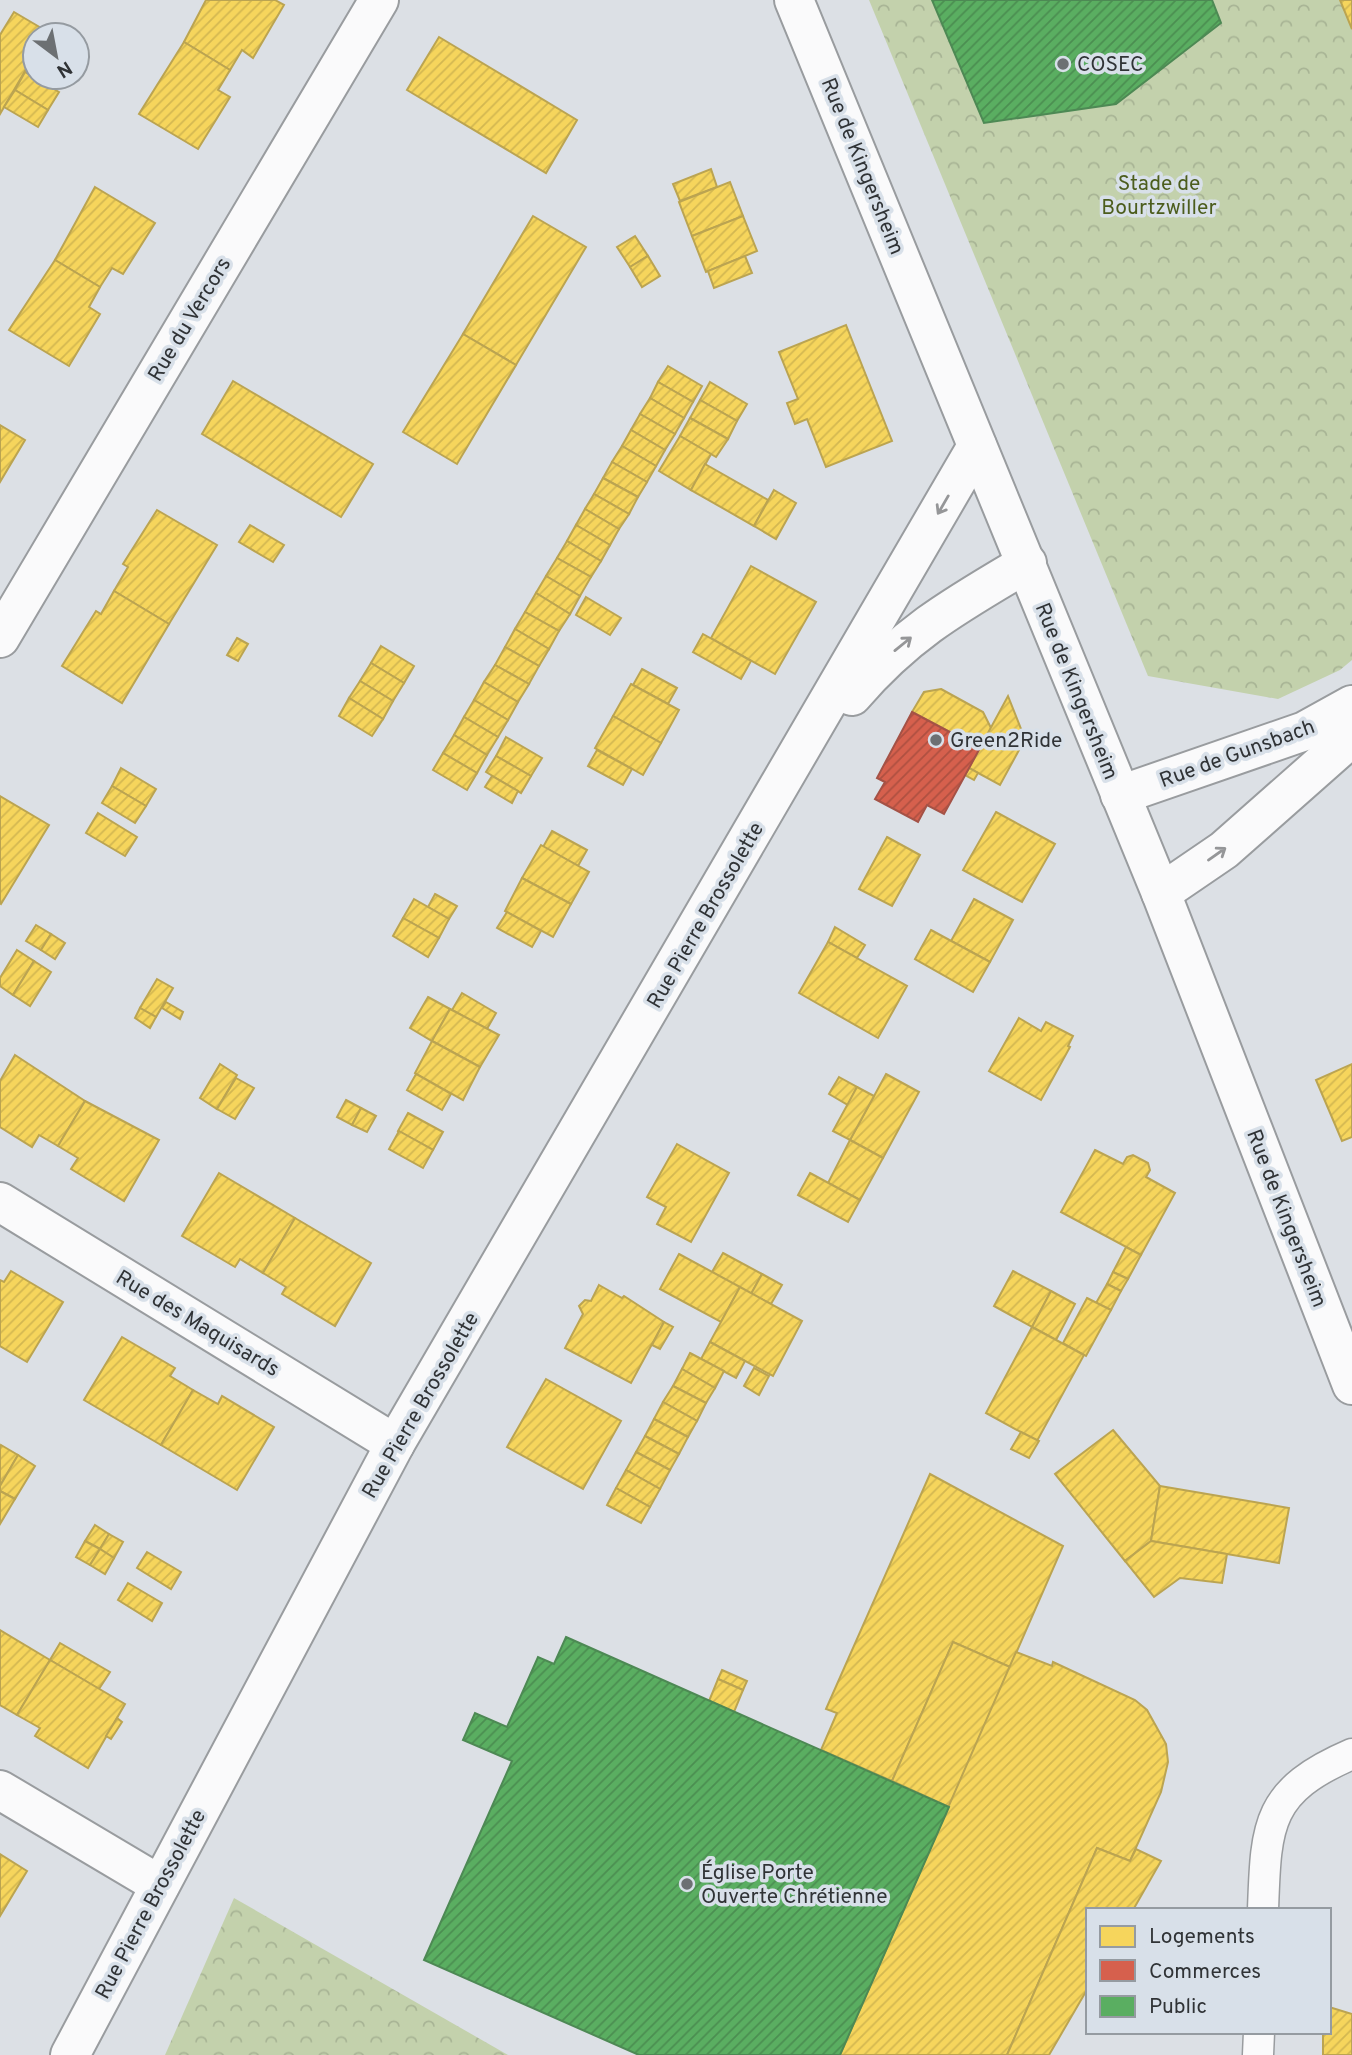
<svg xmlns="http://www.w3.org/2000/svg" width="1352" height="2055" font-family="Overpass,sans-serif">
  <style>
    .forest { fill: url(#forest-crowns) }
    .homes { fill: url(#homes-hatch); stroke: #bba451; stroke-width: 2 }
    .shops { fill: url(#shops-hatch); stroke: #a45246; stroke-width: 2 }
    .public { fill: url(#public-hatch); stroke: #4d8954; stroke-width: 2 }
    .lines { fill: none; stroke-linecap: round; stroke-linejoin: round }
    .service-casing { stroke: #999c9f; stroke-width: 33 }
    .minor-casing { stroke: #999c9f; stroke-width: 42 }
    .secondary-casing { stroke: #999c9f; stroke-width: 42 }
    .service { stroke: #fafafb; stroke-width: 30 }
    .minor { stroke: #fafafb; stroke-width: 38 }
    .secondary { stroke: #fafafb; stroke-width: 38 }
    .oneway { stroke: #959698 }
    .poi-dot { fill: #6c7073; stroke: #d8e0e9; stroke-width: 2.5 }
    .labels { text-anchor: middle; stroke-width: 7; stroke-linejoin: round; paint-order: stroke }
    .poi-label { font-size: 21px; fill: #303336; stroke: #d8e0e9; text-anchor: start }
    .street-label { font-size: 21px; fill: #303336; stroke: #d8e0e9 }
    .park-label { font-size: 21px; fill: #4c5d1d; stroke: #d8e0e9 }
  </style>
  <defs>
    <pattern id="forest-crowns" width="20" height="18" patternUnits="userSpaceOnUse" patternTransform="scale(1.75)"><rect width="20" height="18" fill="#c3d1ac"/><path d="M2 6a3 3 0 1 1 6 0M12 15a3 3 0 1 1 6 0" fill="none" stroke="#a8b495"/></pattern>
    <pattern id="homes-hatch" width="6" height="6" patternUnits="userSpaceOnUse" patternTransform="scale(1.75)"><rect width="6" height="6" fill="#f6d55c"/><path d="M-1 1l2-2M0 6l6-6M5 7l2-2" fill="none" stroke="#d3b751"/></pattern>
    <pattern id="shops-hatch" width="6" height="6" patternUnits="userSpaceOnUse" patternTransform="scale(1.75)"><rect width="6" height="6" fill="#d6604d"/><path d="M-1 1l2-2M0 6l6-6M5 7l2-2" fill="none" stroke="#ae5041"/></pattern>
    <pattern id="public-hatch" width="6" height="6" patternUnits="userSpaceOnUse" patternTransform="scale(1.75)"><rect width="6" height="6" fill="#5aae61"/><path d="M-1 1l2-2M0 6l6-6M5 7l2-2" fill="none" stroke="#4b8e51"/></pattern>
  </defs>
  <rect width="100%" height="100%" fill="#dce0e5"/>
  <g class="forest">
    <path d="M 869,0 L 1352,0 L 1352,660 L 1340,670 L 1278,699 L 1148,676 Z"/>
    <path d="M 234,1898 L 508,2055 L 165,2055 Z"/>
  </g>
  <g class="homes">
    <path d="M 206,0 L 275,0 L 284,5 L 253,58 L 242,50 L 230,70 L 184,42 Z"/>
    <path d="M 1340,0 L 1352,0 L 1352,29 Z"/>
    <path d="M 14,12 L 48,32 L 46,35 L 35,35 L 35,54 L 0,114 L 0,35 Z"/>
    <path d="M 439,37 L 577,120 L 546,173 L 407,90 Z"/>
    <path d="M 184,42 L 230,70 L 218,90 L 230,97 L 198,149 L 139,114 Z"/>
    <path d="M 25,72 L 59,92 L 48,110 L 15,90 Z"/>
    <path d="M 15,90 L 48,110 L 38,127 L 4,107 Z"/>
    <path d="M 711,169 L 717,187 L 680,201 L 673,184 Z"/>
    <path d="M 730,182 L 743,216 L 692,236 L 679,202 Z"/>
    <path d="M 95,187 L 155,223 L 123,274 L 112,268 L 100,287 L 55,260 Z"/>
    <path d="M 533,216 L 586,247 L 516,365 L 463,334 Z"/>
    <path d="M 743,216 L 757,251 L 706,272 L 692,236 Z"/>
    <path d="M 635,236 L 648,256 L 630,267 L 617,247 Z"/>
    <path d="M 648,256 L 660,276 L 642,287 L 630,267 Z"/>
    <path d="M 745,256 L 752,273 L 714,288 L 708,271 Z"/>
    <path d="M 55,260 L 100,287 L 89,307 L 100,314 L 69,366 L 9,330 Z"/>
    <path d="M 846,325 L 892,441 L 826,467 L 807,419 L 795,424 L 787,403 L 798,399 L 779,352 Z"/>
    <path d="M 463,334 L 516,365 L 457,464 L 403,432 Z"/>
    <path d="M 668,366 L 702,386 L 693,402 L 658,382 Z"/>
    <path d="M 233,381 L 373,464 L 341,517 L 202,434 Z"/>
    <path d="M 658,382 L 693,402 L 684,418 L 650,398 Z"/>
    <path d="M 710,382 L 747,404 L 737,421 L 700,400 Z"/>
    <path d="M 650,398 L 684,418 L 675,434 L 640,414 Z"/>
    <path d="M 700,400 L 737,421 L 728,439 L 690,418 Z"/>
    <path d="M 640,414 L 675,434 L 665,450 L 631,430 Z"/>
    <path d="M 690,418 L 728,439 L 716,457 L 680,436 Z"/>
    <path d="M 0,425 L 25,440 L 0,482 Z"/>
    <path d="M 631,430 L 665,450 L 656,466 L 622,446 Z"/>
    <path d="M 680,436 L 711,454 L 691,490 L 659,471 Z"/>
    <path d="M 622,446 L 656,466 L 647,482 L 612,462 Z"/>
    <path d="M 612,462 L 647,482 L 638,497 L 603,478 Z"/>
    <path d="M 705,464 L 768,500 L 754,526 L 691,490 Z"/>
    <path d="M 603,478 L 638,497 L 629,514 L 594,494 Z"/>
    <path d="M 774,490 L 796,503 L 776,539 L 754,526 Z"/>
    <path d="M 594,494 L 629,514 L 619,529 L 585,509 Z"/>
    <path d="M 585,509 L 619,529 L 610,545 L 576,525 Z"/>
    <path d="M 157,510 L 217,545 L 169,624 L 114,591 L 128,567 L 123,564 Z"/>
    <path d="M 250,525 L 284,545 L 273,562 L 239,542 Z"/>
    <path d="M 576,525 L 610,545 L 601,561 L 567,541 Z"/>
    <path d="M 567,541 L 601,561 L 591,577 L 557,558 Z"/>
    <path d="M 557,558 L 591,577 L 580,596 L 546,576 Z"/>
    <path d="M 751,566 L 816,602 L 775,674 L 711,638 Z"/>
    <path d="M 546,576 L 580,596 L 570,614 L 536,593 Z"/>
    <path d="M 114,591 L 169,624 L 122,703 L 62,666 L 96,611 L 101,614 Z"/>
    <path d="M 536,593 L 570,614 L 559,631 L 525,612 Z"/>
    <path d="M 586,597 L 621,618 L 610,635 L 576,615 Z"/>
    <path d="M 525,612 L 559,631 L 549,649 L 515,629 Z"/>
    <path d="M 515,629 L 549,649 L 539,666 L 505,647 Z"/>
    <path d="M 703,634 L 751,661 L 741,679 L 693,652 Z"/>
    <path d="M 237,638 L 248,644 L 238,661 L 227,655 Z"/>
    <path d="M 381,646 L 414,666 L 404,683 L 371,663 Z"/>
    <path d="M 505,647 L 539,666 L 529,684 L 495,665 Z"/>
    <path d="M 371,663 L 404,683 L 393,701 L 360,681 Z"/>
    <path d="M 495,665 L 529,684 L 518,702 L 484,682 Z"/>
    <path d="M 642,669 L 677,688 L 668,704 L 633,685 Z"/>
    <path d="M 360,681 L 393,701 L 383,719 L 349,698 Z"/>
    <path d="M 484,682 L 518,702 L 508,720 L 474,700 Z"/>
    <path d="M 631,684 L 679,710 L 661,743 L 613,716 Z"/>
    <path d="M 941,689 L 983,712 L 991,728 L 980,748 L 912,712 L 924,692 Z"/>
    <path d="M 1008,696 L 1025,739 L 1000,785 L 969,768 Z"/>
    <path d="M 349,698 L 383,719 L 372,736 L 339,716 Z"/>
    <path d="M 474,700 L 508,720 L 498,737 L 464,717 Z"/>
    <path d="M 613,716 L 661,743 L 643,775 L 595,748 Z"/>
    <path d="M 464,717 L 498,737 L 487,755 L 454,735 Z"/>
    <path d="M 454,735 L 487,755 L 477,773 L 443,753 Z"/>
    <path d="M 506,737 L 542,758 L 531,776 L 496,756 Z"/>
    <path d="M 597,750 L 632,769 L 623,785 L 588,766 Z"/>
    <path d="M 443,753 L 477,773 L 467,790 L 433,770 Z"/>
    <path d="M 496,756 L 531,776 L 521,793 L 486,772 Z"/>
    <path d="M 121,768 L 156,789 L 146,806 L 112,786 Z"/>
    <path d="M 969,768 L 978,773 L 974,780 L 965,775 Z"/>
    <path d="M 492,776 L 518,791 L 512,803 L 485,787 Z"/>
    <path d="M 112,786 L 146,806 L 135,823 L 102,803 Z"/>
    <path d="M 0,796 L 49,825 L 1,904 L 0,903 Z"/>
    <path d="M 996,812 L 1055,844 L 1022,902 L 963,870 Z"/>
    <path d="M 98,813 L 137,837 L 125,856 L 86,833 Z"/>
    <path d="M 552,831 L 587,850 L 578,866 L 543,847 Z"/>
    <path d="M 887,837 L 920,855 L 892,906 L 859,889 Z"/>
    <path d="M 541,845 L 589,872 L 571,904 L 522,878 Z"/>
    <path d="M 522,878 L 571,904 L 553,937 L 505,911 Z"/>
    <path d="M 435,894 L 457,906 L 449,919 L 428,907 Z"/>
    <path d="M 414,899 L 449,919 L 439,938 L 403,918 Z"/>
    <path d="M 974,899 L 1013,920 L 990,962 L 951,941 Z"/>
    <path d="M 507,912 L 541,931 L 532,947 L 497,928 Z"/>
    <path d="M 403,918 L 439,938 L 428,957 L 393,936 Z"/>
    <path d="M 36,925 L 51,934 L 41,950 L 26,941 Z"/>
    <path d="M 835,927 L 865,945 L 857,958 L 828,942 Z"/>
    <path d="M 931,930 L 990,962 L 973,992 L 915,959 Z"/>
    <path d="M 51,934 L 65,943 L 55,959 L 41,950 Z"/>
    <path d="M 828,942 L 907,986 L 878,1038 L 799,993 Z"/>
    <path d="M 17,950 L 34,961 L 13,995 L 0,986 L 0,978 Z"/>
    <path d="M 34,961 L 51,972 L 30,1006 L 13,995 Z"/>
    <path d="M 157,979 L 173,988 L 156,1017 L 140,1008 Z"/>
    <path d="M 462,993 L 496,1013 L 487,1029 L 452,1010 Z"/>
    <path d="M 428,997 L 450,1009 L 432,1041 L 410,1028 Z"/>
    <path d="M 166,1002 L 183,1012 L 180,1019 L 162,1008 Z"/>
    <path d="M 140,1008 L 156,1017 L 150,1028 L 135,1018 Z"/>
    <path d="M 450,1009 L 499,1035 L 480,1067 L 432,1041 Z"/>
    <path d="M 1019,1018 L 1041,1031 L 1046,1022 L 1073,1036 L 1068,1046 L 1070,1047 L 1041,1100 L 989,1071 Z"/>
    <path d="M 432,1041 L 480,1067 L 463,1100 L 415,1073 Z"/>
    <path d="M 15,1055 L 85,1101 L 58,1146 L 39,1135 L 32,1147 L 0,1127 L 0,1081 Z"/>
    <path d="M 220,1064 L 237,1075 L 217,1109 L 200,1098 Z"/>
    <path d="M 1352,1064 L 1352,1137 L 1342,1141 L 1316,1080 Z"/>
    <path d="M 416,1074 L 451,1094 L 442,1110 L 407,1090 Z"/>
    <path d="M 886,1074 L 919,1092 L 883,1158 L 850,1140 Z"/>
    <path d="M 839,1077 L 857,1087 L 848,1105 L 829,1094 Z"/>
    <path d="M 236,1078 L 254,1088 L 235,1119 L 217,1109 Z"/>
    <path d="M 857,1087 L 874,1096 L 850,1140 L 833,1131 Z"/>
    <path d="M 346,1100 L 361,1108 L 352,1125 L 337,1117 Z"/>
    <path d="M 85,1101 L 159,1140 L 124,1201 L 71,1169 L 78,1158 L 58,1146 Z"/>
    <path d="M 361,1108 L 376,1116 L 367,1132 L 352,1125 Z"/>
    <path d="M 408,1113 L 443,1132 L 433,1150 L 398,1131 Z"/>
    <path d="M 399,1131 L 433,1150 L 423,1168 L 389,1149 Z"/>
    <path d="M 850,1140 L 883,1158 L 860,1200 L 828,1183 Z"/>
    <path d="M 677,1144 L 729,1173 L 691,1242 L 657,1224 L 666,1207 L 647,1197 Z"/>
    <path d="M 1095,1150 L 1123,1164 L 1127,1157 L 1133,1155 L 1148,1163 L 1150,1170 L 1146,1177 L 1175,1193 L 1141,1255 L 1061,1212 Z"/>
    <path d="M 219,1173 L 295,1218 L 263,1273 L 240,1259 L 235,1267 L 182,1236 Z"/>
    <path d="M 810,1173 L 860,1200 L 848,1222 L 798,1195 Z"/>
    <path d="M 295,1218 L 371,1263 L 335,1326 L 282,1294 L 286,1287 L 263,1273 Z"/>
    <path d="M 1126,1247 L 1141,1255 L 1128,1279 L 1113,1272 Z"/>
    <path d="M 723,1253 L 762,1274 L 751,1294 L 712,1272 Z"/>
    <path d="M 679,1254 L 740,1287 L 721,1322 L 660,1289 Z"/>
    <path d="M 11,1271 L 63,1302 L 27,1362 L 0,1346 L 0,1280 L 4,1282 Z"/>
    <path d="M 1013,1271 L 1051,1291 L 1032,1327 L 994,1306 Z"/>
    <path d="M 1113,1272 L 1128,1279 L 1121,1291 L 1107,1284 Z"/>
    <path d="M 762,1274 L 782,1285 L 771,1304 L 751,1294 Z"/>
    <path d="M 1107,1284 L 1121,1291 L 1111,1310 L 1096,1303 Z"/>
    <path d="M 599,1285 L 622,1298 L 624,1296 L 664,1322 L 631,1383 L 565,1348 L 583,1314 L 579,1306 L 585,1300 L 591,1301 Z"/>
    <path d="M 740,1287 L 802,1321 L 773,1376 L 710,1342 Z"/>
    <path d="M 1051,1291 L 1075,1304 L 1056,1340 L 1032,1327 Z"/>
    <path d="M 1087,1298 L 1111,1310 L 1086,1356 L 1063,1343 Z"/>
    <path d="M 664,1322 L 673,1327 L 660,1349 L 652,1345 Z"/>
    <path d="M 1032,1327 L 1084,1355 L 1037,1441 L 986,1413 Z"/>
    <path d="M 122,1337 L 175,1368 L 170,1376 L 193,1390 L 161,1445 L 84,1400 Z"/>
    <path d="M 710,1342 L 745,1361 L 736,1378 L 701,1359 Z"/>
    <path d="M 690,1353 L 724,1371 L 715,1388 L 682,1369 Z"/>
    <path d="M 754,1368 L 769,1376 L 759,1395 L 744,1386 Z"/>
    <path d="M 682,1369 L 715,1388 L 706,1403 L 673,1386 Z"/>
    <path d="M 546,1379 L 621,1421 L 583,1489 L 507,1447 Z"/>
    <path d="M 673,1386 L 706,1403 L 697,1421 L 663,1402 Z"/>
    <path d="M 193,1390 L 218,1404 L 222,1396 L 274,1427 L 237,1490 L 161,1445 Z"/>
    <path d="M 663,1402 L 697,1421 L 688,1437 L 654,1419 Z"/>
    <path d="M 654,1419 L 688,1437 L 679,1454 L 645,1436 Z"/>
    <path d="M 1113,1430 L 1160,1486 L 1151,1541 L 1125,1561 L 1055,1474 Z"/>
    <path d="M 1021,1432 L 1039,1441 L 1029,1458 L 1011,1449 Z"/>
    <path d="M 645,1436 L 679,1454 L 670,1470 L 636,1452 Z"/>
    <path d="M 1,1445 L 18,1455 L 0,1486 L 0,1448 Z"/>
    <path d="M 636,1452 L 670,1470 L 660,1489 L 626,1470 Z"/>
    <path d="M 18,1455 L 35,1466 L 15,1499 L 0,1491 L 0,1486 Z"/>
    <path d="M 626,1470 L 660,1489 L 650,1507 L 616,1488 Z"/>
    <path d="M 930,1474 L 1063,1546 L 1010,1667 L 953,1642 L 892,1781 L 821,1750 L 837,1713 L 826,1709 Z"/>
    <path d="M 1160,1486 L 1289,1508 L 1279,1563 L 1151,1541 Z"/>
    <path d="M 616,1488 L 650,1507 L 641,1523 L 607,1505 Z"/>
    <path d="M 0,1491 L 15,1499 L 0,1524 Z"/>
    <path d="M 95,1525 L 109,1534 L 100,1549 L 85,1541 Z"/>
    <path d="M 109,1534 L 123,1542 L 114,1558 L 100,1549 Z"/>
    <path d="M 85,1541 L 100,1549 L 90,1565 L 76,1557 Z"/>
    <path d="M 1151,1541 L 1227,1554 L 1222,1583 L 1180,1578 L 1154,1597 L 1125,1561 Z"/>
    <path d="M 100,1549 L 114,1558 L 105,1574 L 90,1565 Z"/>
    <path d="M 147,1552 L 181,1572 L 171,1589 L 137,1568 Z"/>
    <path d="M 128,1583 L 162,1603 L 152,1621 L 118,1600 Z"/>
    <path d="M 0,1630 L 50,1660 L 17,1715 L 0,1705 Z"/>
    <path d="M 953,1642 L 1010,1667 L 949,1807 L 892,1781 Z"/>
    <path d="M 60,1643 L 110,1672 L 99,1689 L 50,1660 Z"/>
    <path d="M 1016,1652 L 1052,1666 L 1053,1662 L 1135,1700 L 1147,1710 L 1166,1744 L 1168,1762 L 1161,1792 L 1130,1861 L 1097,1848 L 1007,2055 L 840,2055 Z"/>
    <path d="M 50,1660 L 125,1704 L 88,1768 L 35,1736 L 40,1728 L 17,1715 Z"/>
    <path d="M 722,1670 L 747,1681 L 743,1690 L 718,1679 Z"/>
    <path d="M 718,1679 L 743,1690 L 734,1712 L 709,1701 Z"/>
    <path d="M 117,1718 L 122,1722 L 111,1739 L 106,1736 Z"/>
    <path d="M 1097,1848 L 1130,1861 L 1136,1849 L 1161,1861 L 1133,1910 L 1088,1910 L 1088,1988 L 1049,2055 L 1007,2055 Z"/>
    <path d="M 0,1854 L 27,1871 L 0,1916 Z"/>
    <path d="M 1329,2007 L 1352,2014 L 1352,2055 L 1323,2055 L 1323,2032 L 1329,2032 Z"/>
  </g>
  <path class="shops" d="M 912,712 L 980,748 L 944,814 L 927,805 L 918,822 L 875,799 L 885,782 L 877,778 Z"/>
  <g class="public">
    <path d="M 932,0 L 1212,0 L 1221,23 L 1116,104 L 984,123 Z"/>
    <path d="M 566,1637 L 949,1807 L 840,2055 L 639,2055 L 424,1960 L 512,1761 L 463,1740 L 475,1713 L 507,1727 L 538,1657 L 554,1664 Z"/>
  </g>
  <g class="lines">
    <g class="service-casing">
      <g id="service">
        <path d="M 1263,1910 C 1266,1824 1266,1791 1352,1754"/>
        <path d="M 1258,2055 L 1259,2032"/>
      </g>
    </g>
    <g class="minor-casing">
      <g id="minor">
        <path d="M 0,638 L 379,0"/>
        <path d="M 852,696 C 907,632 956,605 1027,563"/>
        <path d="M 1120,795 L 1305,731 L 1352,705"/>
        <path d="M 1161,893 L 1224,850 L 1352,737"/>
        <path d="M 0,1202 L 395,1444"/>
        <path d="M 0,1790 L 160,1885"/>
        <path d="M 70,2055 L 395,1444 L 977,446"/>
      </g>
    </g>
    <g class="secondary-casing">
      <path id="secondary" d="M 794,0 L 1161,893 L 1352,1385"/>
    </g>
    <use href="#service" class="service"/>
    <use href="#minor" class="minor"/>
    <use href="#secondary" class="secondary"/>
  </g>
  <defs><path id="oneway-shaft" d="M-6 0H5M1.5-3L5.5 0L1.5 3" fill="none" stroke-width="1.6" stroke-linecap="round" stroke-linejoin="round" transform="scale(1.75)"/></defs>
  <g class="oneway">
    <use href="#oneway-shaft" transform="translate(943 505) rotate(120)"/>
    <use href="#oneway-shaft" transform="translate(903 644) rotate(-39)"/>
    <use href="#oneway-shaft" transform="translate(1217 854) rotate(-35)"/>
  </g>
  <g class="poi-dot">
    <circle cx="1063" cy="64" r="7"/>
    <circle cx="936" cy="740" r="7"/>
    <circle cx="687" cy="1884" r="7"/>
  </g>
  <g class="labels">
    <g class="poi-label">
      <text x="1077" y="71">COSEC</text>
      <text x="950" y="747">Green2Ride</text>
      <text x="701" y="1879">Église Porte<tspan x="701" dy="24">Ouverte Chrétienne</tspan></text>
    </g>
    <g class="street-label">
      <text transform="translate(863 166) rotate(68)" y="7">Rue de Kingersheim</text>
      <text transform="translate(189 319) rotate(-59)" y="7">Rue du Vercors</text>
      <text transform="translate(1077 691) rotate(68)" y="7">Rue de Kingersheim</text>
      <text transform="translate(1237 753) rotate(-20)" y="7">Rue de Gunsbach</text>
      <text transform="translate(705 915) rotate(-60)" y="7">Rue Pierre Brossolette</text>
      <text transform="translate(1287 1218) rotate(69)" y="7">Rue de Kingersheim</text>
      <text transform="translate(198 1323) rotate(31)" y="7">Rue des Maquisards</text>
      <text transform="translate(420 1405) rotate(-60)" y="7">Rue Pierre Brossolette</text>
      <text transform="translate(150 1904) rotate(-62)" y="7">Rue Pierre Brossolette</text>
    </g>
    <g class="park-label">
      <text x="1159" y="190">Stade de<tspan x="1159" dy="24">Bourtzwiller</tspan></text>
    </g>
  </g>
  <rect x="1086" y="1908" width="245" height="126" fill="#d8e0e9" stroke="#959ba1" stroke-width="2"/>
  <rect x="1100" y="1926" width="35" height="21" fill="#f6d55c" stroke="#959ba1" stroke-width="2"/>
  <text x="1149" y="1943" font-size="21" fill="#303336">Logements</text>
  <rect x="1100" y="1960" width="35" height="21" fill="#d6604d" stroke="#959ba1" stroke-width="2"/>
  <text x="1149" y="1978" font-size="21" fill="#303336">Commerces</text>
  <rect x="1100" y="1996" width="35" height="21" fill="#5aae61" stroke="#959ba1" stroke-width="2"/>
  <text x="1149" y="2013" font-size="21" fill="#303336">Public</text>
  <g transform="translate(56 56) rotate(148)"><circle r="33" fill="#d8e0e9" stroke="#959ba1" stroke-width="2"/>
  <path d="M0-5L12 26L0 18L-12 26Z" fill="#6c7073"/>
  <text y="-10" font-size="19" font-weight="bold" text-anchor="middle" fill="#303336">N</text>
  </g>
</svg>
